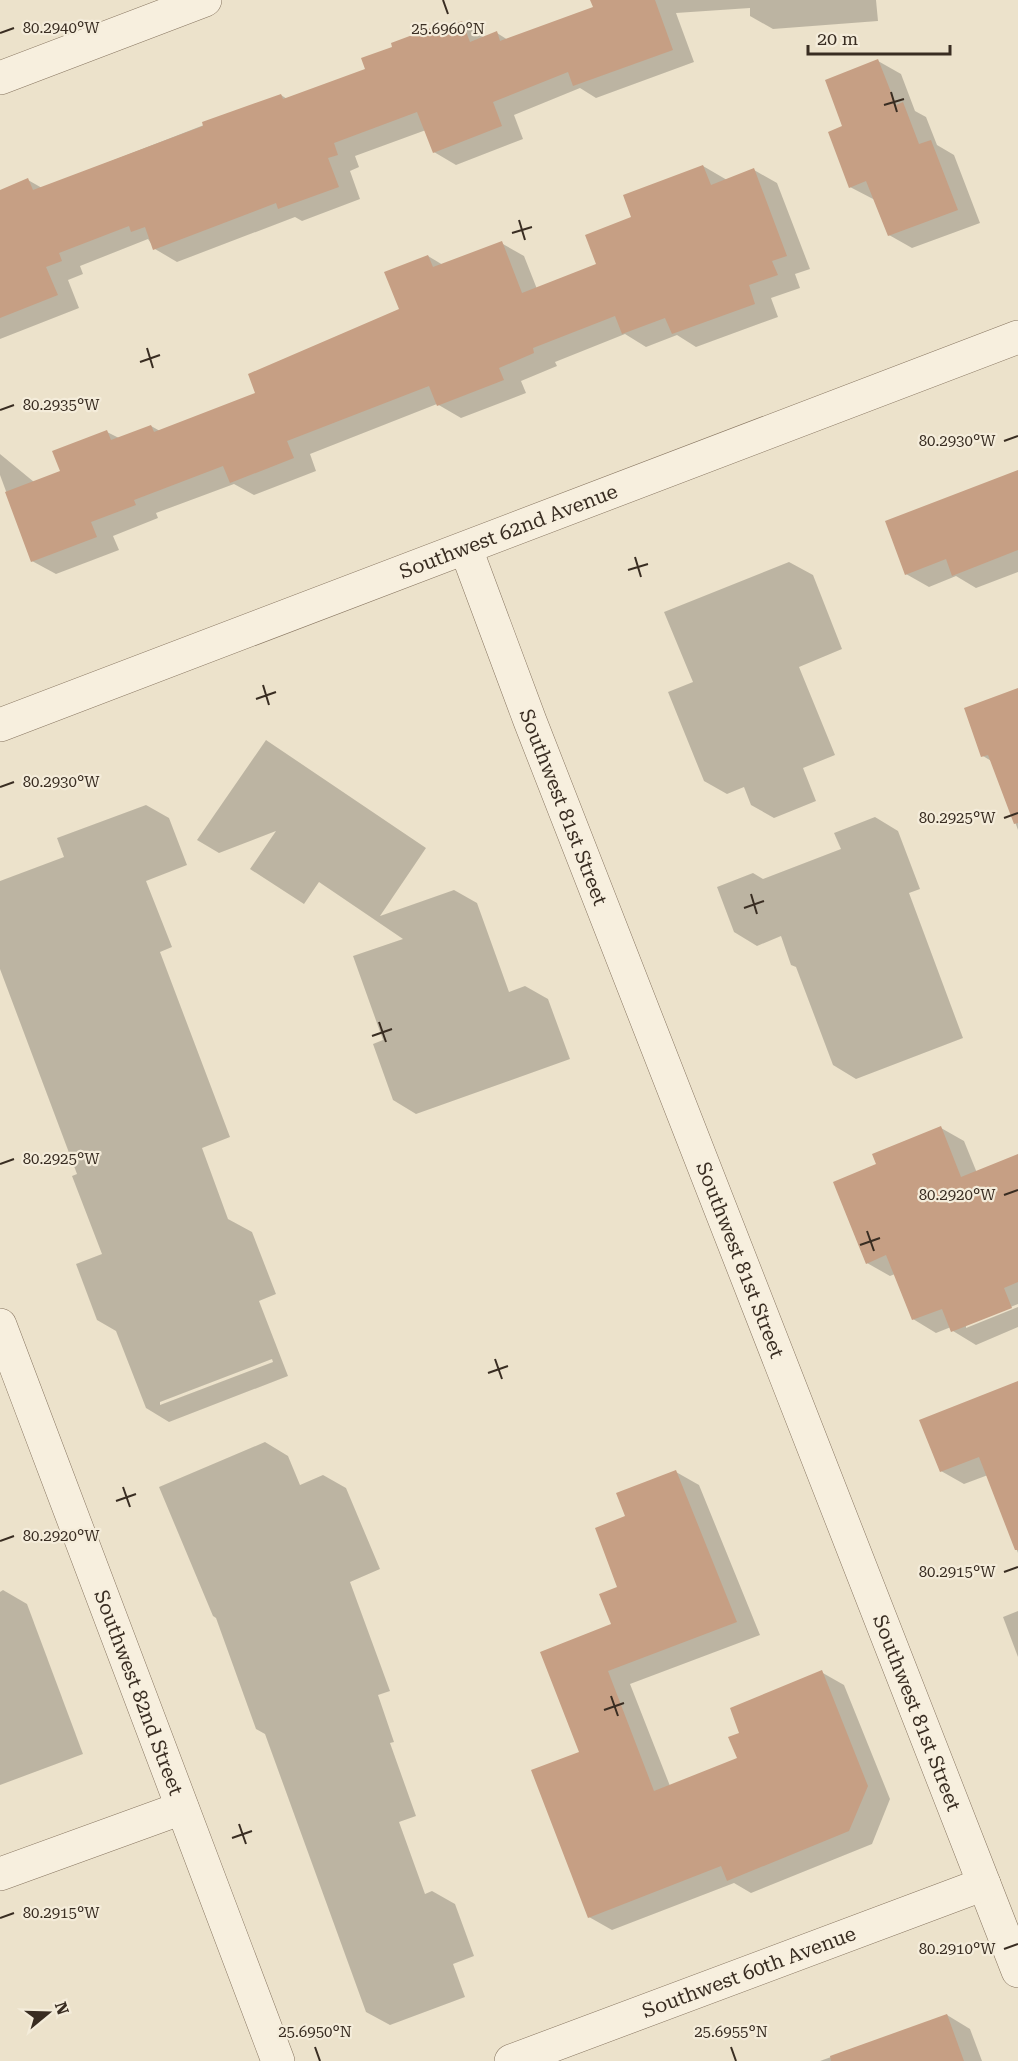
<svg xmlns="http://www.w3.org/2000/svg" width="1018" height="2061" font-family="'Roboto Serif',serif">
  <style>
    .shadow { fill: #0003; fill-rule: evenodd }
    .building { fill: #c69f84 }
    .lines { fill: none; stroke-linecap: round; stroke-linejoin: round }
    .minor-casing { stroke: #877560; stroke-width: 34 }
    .minor { stroke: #f7efde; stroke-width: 33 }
    .ticks { fill: none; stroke: #392d22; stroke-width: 2 }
    .labels { text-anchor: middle; stroke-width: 4.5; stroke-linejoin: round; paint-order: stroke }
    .street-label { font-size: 20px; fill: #392d22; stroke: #f4ecda }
    .ticks-label { font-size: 15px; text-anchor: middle; fill: #392d22; stroke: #f4ecda; stroke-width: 4.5; stroke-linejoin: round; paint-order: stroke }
  </style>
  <rect width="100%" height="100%" fill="#ece2cb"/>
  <g class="shadow">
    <path d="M 591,0 L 876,0 L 878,21 L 773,29 L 750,16 L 750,8 L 676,13 L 694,62 L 596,98 L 580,88 L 514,115 L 523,139 L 456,165 L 434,152 L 426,130 L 355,156 L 359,167 L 350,171 L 360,199 L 302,221 L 295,217 L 177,262 L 155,249 L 148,239 L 80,266 L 83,274 L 68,280 L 79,308 L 0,339 L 0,191 L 28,180 L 42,188 L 281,95 L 287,99 L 367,70 L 394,48 L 431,29 L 435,32 L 461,23 L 485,38 L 497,33 L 508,40 L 595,8 Z"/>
    <path d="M 878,61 L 901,74 L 915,111 L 926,117 L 937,145 L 954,155 L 980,223 L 912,248 L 889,235 L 875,200 L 850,187 L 844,127 Z"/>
    <path d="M 703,166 L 727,180 L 754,170 L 777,183 L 810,269 L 795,274 L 800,288 L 771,298 L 778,317 L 696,347 L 677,335 L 646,347 L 625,334 L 555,362 L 557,366 L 521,381 L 526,393 L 461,418 L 437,404 L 310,454 L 316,471 L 254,495 L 234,484 L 156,513 L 158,518 L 113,536 L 119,550 L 56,574 L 32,561 L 0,475 L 0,454 L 34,482 L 62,471 L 107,432 L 119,438 L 151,426 L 160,431 L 257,394 L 401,310 L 428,256 L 443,265 L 501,243 L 524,256 L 537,289 L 598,265 L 633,218 Z"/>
    <path d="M 1018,472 L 1018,572 L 976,588 L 956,576 L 929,587 L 906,574 Z"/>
    <path d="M 789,562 L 813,575 L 842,649 L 799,667 L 835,755 L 803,768 L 816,801 L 774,818 L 751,805 L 744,787 L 727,794 L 704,781 L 668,692 L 693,682 L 664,612 Z"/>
    <path d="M 1018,689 L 1018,830 L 993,762 L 983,756 Z"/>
    <path d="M 266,740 L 426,848 L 380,916 L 454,890 L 477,903 L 509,992 L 525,986 L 548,999 L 570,1059 L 416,1114 L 393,1100 L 373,1044 L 383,1040 L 353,956 L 403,939 L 319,882 L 304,904 L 250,869 L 276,831 L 219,853 L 197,840 Z"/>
    <path d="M 146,805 L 169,818 L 187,865 L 146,881 L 172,947 L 160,952 L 230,1137 L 202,1148 L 228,1219 L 252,1232 L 276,1294 L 259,1301 L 288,1376 L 169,1422 L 146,1408 L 116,1331 L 97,1320 L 76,1264 L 102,1254 L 72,1176 L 77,1174 L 0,969 L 0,881 L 64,857 L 57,838 ZM 272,1359 L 273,1362 L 160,1405 L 160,1402 Z"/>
    <path d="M 875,817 L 898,831 L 920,889 L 909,893 L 963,1038 L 856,1079 L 833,1065 L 796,967 L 791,965 L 781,936 L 757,946 L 734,932 L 717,887 L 753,873 L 763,879 L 841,849 L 834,833 Z"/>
    <path d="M 941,1128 L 964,1141 L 977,1173 L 1018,1172 L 1018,1304 L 966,1325 L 966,1328 L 1018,1307 L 1018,1327 L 976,1345 L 953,1331 L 951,1327 L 936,1333 L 913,1319 L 895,1274 L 890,1276 L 867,1263 L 878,1165 Z"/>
    <path d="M 1018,1383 L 1018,1553 L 988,1475 L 964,1484 L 941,1471 Z"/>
    <path d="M 265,1442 L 288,1456 L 300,1485 L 323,1475 L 346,1488 L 380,1569 L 350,1582 L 390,1691 L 378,1695 L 394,1742 L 390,1743 L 416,1816 L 399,1822 L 425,1894 L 432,1891 L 455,1904 L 474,1956 L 453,1964 L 465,1997 L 390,2025 L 366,2012 L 265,1734 L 256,1729 L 216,1618 L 213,1616 L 159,1487 Z"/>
    <path d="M 676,1472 L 699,1485 L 760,1635 L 630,1684 L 670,1786 L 739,1758 L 821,1672 L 844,1685 L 890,1799 L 872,1844 L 751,1893 L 734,1883 L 612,1930 L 589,1917 L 581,1752 L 613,1625 L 627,1517 Z"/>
    <path d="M 3,1590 L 27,1604 L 83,1754 L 0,1785 L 0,1592 Z"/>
    <path d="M 1018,1611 L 1018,1657 L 1003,1617 Z"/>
    <path d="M 947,2015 L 970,2029 L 982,2061 L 820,2061 Z"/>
  </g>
  <g class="building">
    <path d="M 590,0 L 655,0 L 673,50 L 573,86 L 568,72 L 493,102 L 502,126 L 433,153 L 417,112 L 334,143 L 338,155 L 328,158 L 339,187 L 278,209 L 276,203 L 153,250 L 145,227 L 131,232 L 129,226 L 59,253 L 62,261 L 46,267 L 58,295 L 0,318 L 0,190 L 28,178 L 33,190 L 203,126 L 202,122 L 281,94 L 283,99 L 365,69 L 361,58 L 392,47 L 391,43 L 431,28 L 432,32 L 462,21 L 470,42 L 497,31 L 500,41 L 593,7 Z"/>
    <path d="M 878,59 L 896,105 L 903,102 L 919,144 L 931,140 L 958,210 L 888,236 L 866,181 L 849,188 L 828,132 L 842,126 L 825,80 Z"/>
    <path d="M 703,165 L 711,185 L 754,168 L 787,256 L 772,261 L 778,275 L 749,285 L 755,304 L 672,334 L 665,318 L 622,334 L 615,316 L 533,348 L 534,353 L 499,368 L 504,380 L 437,406 L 429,386 L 287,441 L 294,458 L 230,483 L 223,466 L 134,500 L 136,505 L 91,522 L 97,537 L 31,562 L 5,492 L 60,471 L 52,451 L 107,430 L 111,440 L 151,425 L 154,432 L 255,393 L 248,374 L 399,309 L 384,272 L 428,255 L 433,267 L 502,241 L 522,293 L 596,264 L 585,235 L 631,217 L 623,195 Z"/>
    <path d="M 1018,470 L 1018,550 L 952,576 L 946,559 L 905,575 L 885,521 Z"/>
    <path d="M 1018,688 L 1018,823 L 1014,824 L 988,755 L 981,757 L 964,708 Z"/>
    <path d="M 941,1126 L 961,1177 L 1018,1154 L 1018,1282 L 1004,1288 L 1012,1308 L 951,1332 L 942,1309 L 912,1320 L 886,1255 L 866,1264 L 833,1182 L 876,1164 L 872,1154 Z"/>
    <path d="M 1018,1381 L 1018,1550 L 1015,1550 L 979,1457 L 940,1472 L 919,1420 Z"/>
    <path d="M 676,1470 L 737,1622 L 608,1671 L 654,1791 L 737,1758 L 728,1737 L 739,1733 L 730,1708 L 822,1670 L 868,1786 L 849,1831 L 727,1881 L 721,1866 L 588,1918 L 531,1770 L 579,1752 L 540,1652 L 611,1624 L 599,1594 L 617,1587 L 595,1528 L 625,1516 L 616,1493 Z"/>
    <path d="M 947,2014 L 964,2061 L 831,2061 L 830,2056 Z"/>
  </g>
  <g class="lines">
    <g class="minor-casing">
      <g id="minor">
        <path d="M 0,78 L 205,0"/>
        <path id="s1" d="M 466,549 L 530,721 L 1018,1971"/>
        <path id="s2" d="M 0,725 L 1018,337"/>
        <path id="s3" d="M 0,1325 L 278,2061"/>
        <path d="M 0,1874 L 182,1808"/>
        <path id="s4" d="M 511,2061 L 984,1884"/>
      </g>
    </g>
    <use href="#minor" class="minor"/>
  </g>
  <path class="ticks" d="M 443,0 L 448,14M 0,33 L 14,28M 891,92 L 897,112M 884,105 L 904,99M 519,220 L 525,240M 512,233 L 532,227M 147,348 L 153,368M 140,362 L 160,355M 0,410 L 14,405M 1004,441 L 1018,436M 635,557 L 641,577M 628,570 L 648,564M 263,685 L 269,705M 256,699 L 276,692M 0,787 L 14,782M 1004,818 L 1018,813M 751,894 L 757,914M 744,908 L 764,901M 379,1022 L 386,1042M 372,1036 L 392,1029M 0,1164 L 14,1159M 1004,1195 L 1018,1190M 867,1231 L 874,1251M 860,1245 L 880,1238M 495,1359 L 502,1379M 488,1373 L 508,1366M 123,1487 L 130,1507M 116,1501 L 136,1494M 0,1541 L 14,1536M 1004,1572 L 1018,1567M 611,1696 L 618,1716M 604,1710 L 624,1703M 239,1824 L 246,1844M 232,1838 L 252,1831M 0,1918 L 14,1913M 1004,1949 L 1018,1944M 315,2047 L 320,2061M 731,2047 L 736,2061"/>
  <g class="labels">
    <g class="street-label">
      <text dy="7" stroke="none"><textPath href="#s2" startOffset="544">Southwest 62nd Avenue</textPath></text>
      <text dy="7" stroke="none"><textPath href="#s1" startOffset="276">Southwest 81st Street</textPath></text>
      <text dy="7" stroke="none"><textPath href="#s1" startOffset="762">Southwest 81st Street</textPath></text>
      <text dy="7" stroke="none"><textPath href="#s3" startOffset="393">Southwest 82nd Street</textPath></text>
      <text dy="7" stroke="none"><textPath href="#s1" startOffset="1248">Southwest 81st Street</textPath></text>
      <text dy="7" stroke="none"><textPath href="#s4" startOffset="254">Southwest 60th Avenue</textPath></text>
    </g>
  </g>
  <g class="ticks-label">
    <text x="61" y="33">80.2940°W</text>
    <text x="448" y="34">25.6960°N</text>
    <text x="61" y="410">80.2935°W</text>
    <text x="957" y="446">80.2930°W</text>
    <text x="61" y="787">80.2930°W</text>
    <text x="957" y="823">80.2925°W</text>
    <text x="61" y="1164">80.2925°W</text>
    <text x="957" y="1200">80.2920°W</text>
    <text x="61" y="1541">80.2920°W</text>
    <text x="957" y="1577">80.2915°W</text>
    <text x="61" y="1918">80.2915°W</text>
    <text x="957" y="1954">80.2910°W</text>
    <text x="315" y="2037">25.6950°N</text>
    <text x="731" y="2037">25.6955°N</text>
  </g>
  <g transform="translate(48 2013) rotate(71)" stroke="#f4ecda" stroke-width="4.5" paint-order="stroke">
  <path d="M0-4.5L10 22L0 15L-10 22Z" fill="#392d22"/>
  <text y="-9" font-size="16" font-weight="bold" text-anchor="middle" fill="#392d22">N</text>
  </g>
  <path d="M808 45v9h142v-9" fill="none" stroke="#392d22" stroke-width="3"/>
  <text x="817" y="45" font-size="18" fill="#392d22" stroke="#f4ecda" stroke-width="4.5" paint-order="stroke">20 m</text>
</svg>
